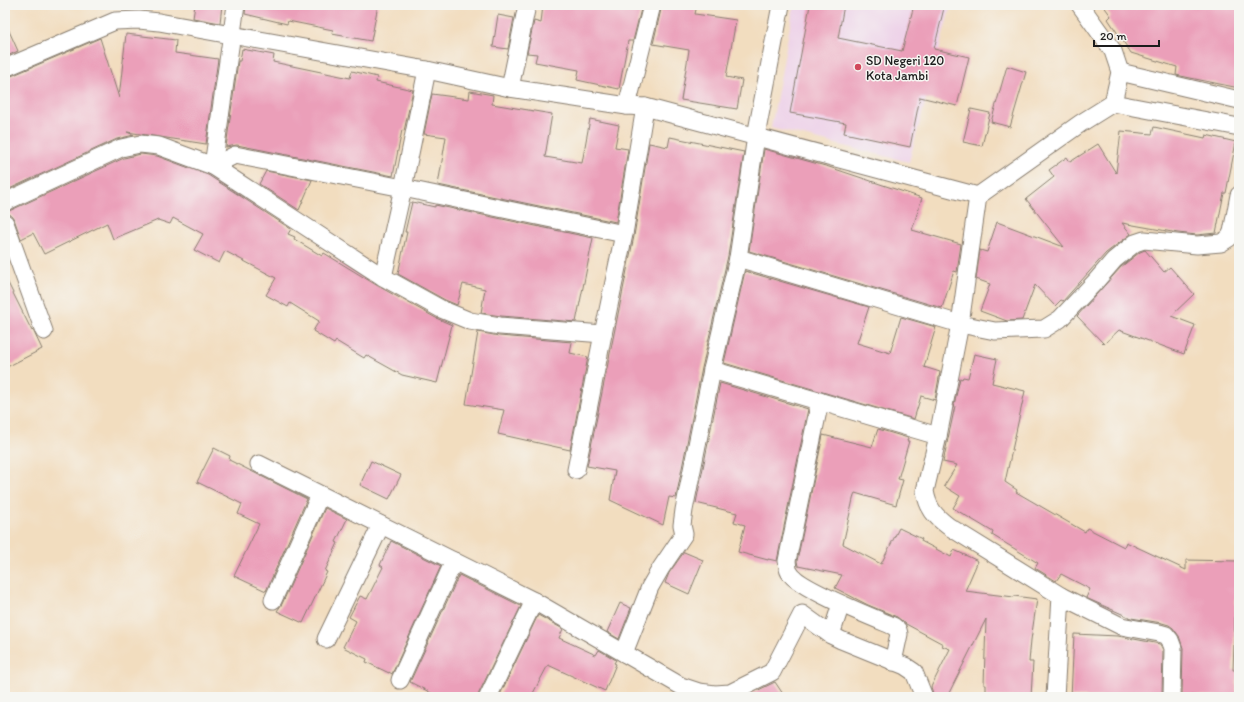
<svg xmlns="http://www.w3.org/2000/svg" width="1244" height="702" font-family="Itim,sans-serif">
  <style>
    .built { fill: #edd0e8 }
    .building { fill: #eb9fb9 }
    .lines { fill: none; stroke-linecap: round; stroke-linejoin: round }
    .street-casing { stroke: #877c6e; stroke-width: 19 }
    .street { stroke: #fff; stroke-width: 17 }
    .poi-dot { fill: #d1495b; stroke: #f6f6f2; stroke-width: 1.5 }
    .labels { text-anchor: middle; stroke-width: 3; stroke-linejoin: round; paint-order: stroke }
    .poi-label { font-size: 13px; fill: #1c1c1c; stroke: #f6f6f2; text-anchor: start }
  </style>
  <rect width="100%" height="100%" fill="#f6f6f2"/>
  <filter id="ink" filterUnits="userSpaceOnUse"><feTurbulence type="fractalNoise" baseFrequency=".025" numOctaves="2"/><feDisplacementMap in="SourceGraphic" scale="8" xChannelSelector="R" yChannelSelector="G"/><feConvolveMatrix kernelMatrix="1 2 1 2 8 2 1 2 1" color-interpolation-filters="sRGB"/></filter>
  <filter id="wash" filterUnits="userSpaceOnUse"><feTurbulence type="fractalNoise" baseFrequency=".012" numOctaves="4" result="noise"/><feDisplacementMap in="SourceGraphic" scale="16" xChannelSelector="R" yChannelSelector="G"/><feGaussianBlur stdDeviation="0.9" result="paint"/><feColorMatrix in="noise" values="0 0 0 0 0 0 0 0 0 0 0 0 0 0 0 0 0 1.4 0 .05"/><feComposite in="paint" operator="in"/></filter>
  <g filter="url(#wash)">
    <rect width="100%" height="100%" fill="#f2ddbf"/>
    <path class="built" d="M 794,5 L 951,5 L 909,162 L 771,128 Z"/>
    <g id="blocks">
      <g class="building">
        <path d="M 195,5 L 222,5 L 220,23 L 193,18 Z"/>
        <path d="M 246,5 L 378,5 L 371,41 L 332,34 L 333,30 L 288,21 L 287,24 L 245,14 Z"/>
        <path d="M 543,5 L 642,5 L 633,41 L 628,41 L 619,89 L 577,80 L 579,70 L 535,62 L 537,54 L 527,53 L 534,21 L 541,23 Z"/>
        <path d="M 662,5 L 697,5 L 695,14 L 736,20 L 726,77 L 742,80 L 737,109 L 681,100 L 689,50 L 653,44 Z"/>
        <path d="M 810,5 L 844,5 L 838,38 L 902,51 L 914,5 L 932,5 L 944,8 L 934,49 L 969,57 L 957,106 L 920,97 L 910,147 L 844,133 L 846,123 L 790,113 Z"/>
        <path d="M 1103,5 L 1239,5 L 1239,88 L 1176,75 L 1177,67 L 1131,53 L 1108,19 L 1111,16 Z"/>
        <path d="M 498,15 L 514,18 L 508,49 L 493,47 Z"/>
        <path d="M 5,22 L 18,51 L 5,57 Z"/>
        <path d="M 126,34 L 176,40 L 175,53 L 218,59 L 206,144 L 127,132 L 134,135 L 117,139 L 5,191 L 5,78 L 9,77 L 100,38 L 119,98 Z"/>
        <path d="M 242,49 L 274,55 L 273,62 L 350,78 L 352,71 L 377,77 L 376,82 L 413,90 L 404,131 L 402,130 L 393,176 L 237,145 L 226,147 L 238,61 L 240,61 Z"/>
        <path d="M 1007,66 L 1026,72 L 1010,127 L 991,122 Z"/>
        <path d="M 470,91 L 493,95 L 492,104 L 552,114 L 545,157 L 582,163 L 590,119 L 619,125 L 615,147 L 628,149 L 616,222 L 438,185 L 446,137 L 424,134 L 432,94 L 469,99 Z"/>
        <path d="M 971,109 L 990,113 L 982,146 L 963,142 Z"/>
        <path d="M 1154,127 L 1205,138 L 1206,135 L 1236,142 L 1226,193 L 1224,193 L 1216,233 L 1197,235 L 1178,233 L 1122,223 L 1131,234 L 1106,253 L 1063,301 L 1061,300 L 1055,306 L 1035,285 L 1022,320 L 1007,321 L 980,311 L 990,284 L 976,279 L 980,250 L 987,252 L 997,222 L 1064,247 L 1026,199 L 1054,177 L 1049,170 L 1067,157 L 1070,162 L 1098,144 L 1116,173 L 1121,131 L 1152,134 Z"/>
        <path d="M 670,137 L 744,152 L 728,256 L 702,368 L 676,498 L 669,497 L 663,525 L 610,500 L 615,471 L 587,466 L 634,236 L 649,143 L 668,147 Z"/>
        <path d="M 764,149 L 829,167 L 922,198 L 912,230 L 961,244 L 957,272 L 954,271 L 942,308 L 749,251 Z"/>
        <path d="M 141,154 L 157,156 L 208,175 L 291,229 L 288,234 L 295,237 L 294,239 L 322,256 L 324,253 L 378,286 L 436,318 L 452,325 L 437,383 L 402,375 L 366,355 L 364,358 L 336,341 L 334,344 L 313,331 L 319,321 L 290,303 L 288,307 L 266,295 L 276,278 L 225,251 L 219,263 L 194,250 L 203,234 L 173,218 L 170,224 L 158,220 L 113,239 L 107,223 L 44,254 L 33,233 L 21,239 L 14,219 L 11,215 L 5,213 L 5,212 L 9,211 L 124,158 Z"/>
        <path d="M 266,171 L 312,180 L 299,210 L 259,184 Z"/>
        <path d="M 412,202 L 435,207 L 435,205 L 593,238 L 576,322 L 501,316 L 481,313 L 485,289 L 463,284 L 457,305 L 445,300 L 398,274 L 407,232 L 405,232 Z"/>
        <path d="M 1145,250 L 1164,272 L 1170,267 L 1194,294 L 1171,316 L 1195,325 L 1184,354 L 1119,330 L 1104,344 L 1077,316 L 1121,267 L 1140,252 Z"/>
        <path d="M 745,271 L 869,307 L 857,343 L 890,353 L 901,317 L 936,327 L 924,367 L 940,372 L 935,400 L 921,396 L 914,419 L 724,363 Z"/>
        <path d="M 5,277 L 32,331 L 33,330 L 42,349 L 5,368 Z"/>
        <path d="M 478,332 L 499,336 L 572,342 L 570,353 L 588,357 L 570,450 L 498,434 L 504,410 L 466,404 Z"/>
        <path d="M 974,354 L 997,359 L 992,383 L 1025,391 L 1005,482 L 1017,490 L 1016,492 L 1085,532 L 1087,528 L 1124,547 L 1126,542 L 1186,570 L 1186,560 L 1237,561 L 1233,670 L 1237,670 L 1236,697 L 1182,695 L 1183,648 L 1179,636 L 1173,628 L 1169,625 L 1162,623 L 1131,618 L 1086,598 L 1090,589 L 1061,574 L 1056,581 L 1035,568 L 1038,563 L 992,535 L 993,532 L 953,508 L 960,496 L 944,486 L 957,465 L 943,462 L 955,406 L 954,405 L 960,378 L 962,379 L 963,377 L 968,378 Z"/>
        <path d="M 720,383 L 808,409 L 777,561 L 768,559 L 768,560 L 738,552 L 745,525 L 734,522 L 737,513 L 696,503 Z"/>
        <path d="M 878,429 L 908,438 L 907,441 L 909,441 L 898,479 L 903,480 L 896,505 L 855,493 L 854,495 L 843,544 L 881,564 L 899,528 L 922,539 L 921,541 L 951,557 L 954,550 L 978,561 L 965,591 L 1014,597 L 1014,596 L 1037,599 L 1031,640 L 1029,662 L 1033,662 L 1031,697 L 986,697 L 986,685 L 984,685 L 986,619 L 947,697 L 934,697 L 931,687 L 950,649 L 942,646 L 943,644 L 906,624 L 897,617 L 868,605 L 835,588 L 842,575 L 798,566 L 797,561 L 823,435 L 872,447 Z"/>
        <path d="M 214,448 L 230,456 L 229,460 L 307,499 L 266,591 L 234,576 L 259,524 L 238,514 L 242,504 L 197,482 Z"/>
        <path d="M 371,461 L 401,475 L 389,499 L 360,485 Z"/>
        <path d="M 325,508 L 347,519 L 336,542 L 338,543 L 325,571 L 327,572 L 303,623 L 277,611 L 282,604 Z"/>
        <path d="M 391,541 L 441,566 L 392,674 L 389,672 L 389,673 L 366,662 L 367,659 L 343,647 L 356,621 L 349,617 L 360,596 L 367,599 L 383,567 L 380,565 Z"/>
        <path d="M 684,552 L 703,560 L 689,594 L 665,583 L 669,573 Z"/>
        <path d="M 459,575 L 521,606 L 479,693 L 478,697 L 439,697 L 410,682 Z"/>
        <path d="M 620,603 L 631,608 L 619,639 L 607,632 Z"/>
        <path d="M 538,615 L 563,629 L 559,638 L 596,655 L 599,650 L 616,660 L 614,663 L 616,664 L 605,691 L 548,665 L 531,697 L 499,697 Z"/>
        <path d="M 1074,634 L 1118,636 L 1160,644 L 1163,650 L 1162,695 L 1156,695 L 1156,697 L 1071,697 Z"/>
        <path d="M 775,682 L 785,697 L 744,697 Z"/>
      </g>
    </g>
  </g>
  <g filter="url(#ink)">
    <use href="#blocks" fill-opacity="0" stroke="#877c6e" stroke-width="1"/>
    <g class="lines">
      <g class="street-casing">
        <g id="street">
          <path d="M 236,5 L 213,166 L 383,277 L 441,309 L 470,321 L 500,326 L 603,334"/>
          <path d="M 1080,5 L 1113,51 L 1120,72 L 1113,103 L 1081,123 L 978,196 L 960,324 L 938,436 L 925,491 C 928,509 935,516 948,526 L 1061,596 L 1121,626 L 1159,633 L 1166,635 L 1170,640 L 1173,648 L 1172,697"/>
          <path d="M 5,68 L 115,21 L 139,20 L 159,22 L 427,70 L 510,88 L 627,106 L 645,107 L 978,196"/>
          <path d="M 1120,72 L 1239,100"/>
          <path d="M 510,88 L 527,5"/>
          <path d="M 1113,103 L 1239,127"/>
          <path d="M 627,106 L 652,5"/>
          <path d="M 5,202 L 121,148 L 140,144 L 159,146 L 213,166 L 235,155 L 403,188 L 624,234"/>
          <path d="M 5,223 L 44,331"/>
          <path d="M 738,258 L 960,324 L 995,331 L 1044,329 L 1060,319 L 1096,281 L 1114,260 L 1135,243 L 1144,240 L 1197,245 L 1221,243 L 1229,238 L 1232,232 L 1239,195"/>
          <path d="M 383,277 L 403,188 L 427,70"/>
          <path d="M 712,370 L 938,436"/>
          <path d="M 820,401 L 787,561 C 788,565 787,570 790,573 C 798,588 874,618 893,626 L 898,630 L 899,634 L 893,662"/>
          <path d="M 259,464 L 534,601 L 681,686 L 699,692 L 715,694 L 730,693 L 772,672 L 802,614 L 831,635 L 841,640 L 905,666 L 914,672 L 924,697"/>
          <path d="M 576,470 L 603,334 L 624,234 L 645,107"/>
          <path d="M 273,600 L 320,495"/>
          <path d="M 831,635 L 841,604"/>
          <path d="M 326,639 L 381,525"/>
          <path d="M 624,653 L 650,587 L 661,568 L 684,534 L 682,525 L 684,510 L 712,370 L 738,258 L 756,136 L 781,5"/>
          <path d="M 400,680 L 454,561"/>
          <path d="M 488,697 L 534,601"/>
          <path d="M 1055,697 L 1061,596"/>
        </g>
      </g>
      <use href="#street" class="street"/>
    </g>
  </g>
  <circle class="poi-dot" cx="858" cy="67" r="4"/>
  <g class="labels">
    <g class="poi-label">
      <text x="866" y="65">SD Negeri 120<tspan x="866" dy="15">Kota Jambi</tspan></text>
    </g>
  </g>
  <rect width="1244" height="702" fill="none" stroke="#f6f6f2" stroke-width="20"/>
  <path d="M1094 40v6h65v-6" fill="none" stroke="#1c1c1c" stroke-width="2"/>
  <text x="1100" y="40" font-size="12" fill="#1c1c1c" stroke="#f6f6f2" stroke-width="3" paint-order="stroke">20 m</text>
</svg>
